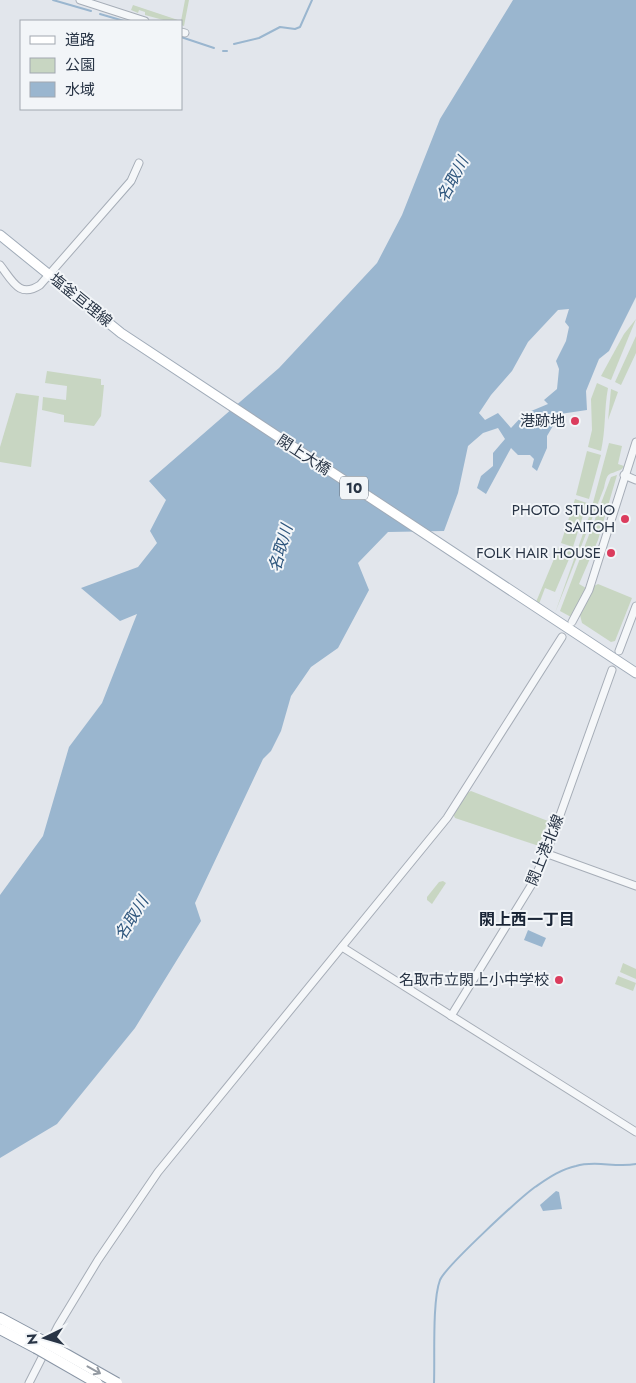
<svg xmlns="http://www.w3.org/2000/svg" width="636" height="1383" font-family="Jost,'Noto Sans JP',sans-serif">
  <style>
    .green { fill: #c8d6c2 }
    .water { fill: #9ab6cf; fill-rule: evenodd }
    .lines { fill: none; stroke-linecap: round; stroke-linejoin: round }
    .stream { stroke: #9ab6cf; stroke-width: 2 }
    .minor-casing { stroke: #a6adb7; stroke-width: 9 }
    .major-casing { stroke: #a0abb8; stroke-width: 11 }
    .highway-casing { stroke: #8894a4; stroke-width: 12 }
    .minor { stroke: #f5f7f9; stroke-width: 7 }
    .major { stroke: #fff; stroke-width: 9 }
    .highway { stroke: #fff; stroke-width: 10 }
    .highway-bridge-casing { stroke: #8894a4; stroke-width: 12; stroke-linecap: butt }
    .highway-bridge { stroke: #fff; stroke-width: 10 }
    .oneway { stroke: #949aa2 }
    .poi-dot { fill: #db3c5d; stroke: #f2f5f8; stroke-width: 2 }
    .labels { text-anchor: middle; stroke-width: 4; stroke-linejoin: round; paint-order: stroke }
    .shield { fill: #f2f5f8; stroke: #656e7b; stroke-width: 1 }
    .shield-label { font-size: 14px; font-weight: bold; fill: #283445 }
    .street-label { font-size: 15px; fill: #283445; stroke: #f2f5f8 }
    .poi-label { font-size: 15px; fill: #283445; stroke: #f2f5f8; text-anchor: end }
    .water-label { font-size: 16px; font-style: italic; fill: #2e567d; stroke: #f2f5f8 }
    .neighbourhood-label { font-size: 16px; font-weight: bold; fill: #1a2536; stroke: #f2f5f8 }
  </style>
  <rect width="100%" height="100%" fill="#e2e6ec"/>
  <g class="green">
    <path d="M 185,0 L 189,0 L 184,26 L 181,25 L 181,21 L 167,21 L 145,15 L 145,12 L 139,10 L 138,13 L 131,10 L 133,5 L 181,21 Z"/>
    <path d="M 636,319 L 611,380 L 601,376 L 624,334 Z"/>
    <path d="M 636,336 L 636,353 L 621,385 L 615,382 Z"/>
    <path d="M 47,371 L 101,379 L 101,385 L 104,385 L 101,416 L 94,426 L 64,422 L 64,415 L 42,410 L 43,397 L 66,400 L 67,386 L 45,383 Z"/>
    <path d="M 597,383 L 608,388 C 604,409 606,429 601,451 L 588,447 L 592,430 L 591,399 Z"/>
    <path d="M 611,389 L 618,392 L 608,420 Z"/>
    <path d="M 16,393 L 39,396 L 31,467 L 0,462 L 0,447 Z"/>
    <path d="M 609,443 L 622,446 L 618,464 L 624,466 L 622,469 C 608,476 608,470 604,488 L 555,613 L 590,514 Z"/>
    <path d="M 587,451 L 601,455 L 589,499 L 576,495 Z"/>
    <path d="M 617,475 L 598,540 L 579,584 L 586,588 L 571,617 L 560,611 L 611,477 Z"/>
    <path d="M 575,499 L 587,503 L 573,547 L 561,543 Z"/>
    <path d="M 559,547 L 572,552 L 555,592 L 545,588 L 539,604 L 536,602 Z"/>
    <path d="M 598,584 L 632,598 L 615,641 L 611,642 L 582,623 L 580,615 L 594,586 Z"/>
    <path d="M 471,791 L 548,821 L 539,846 L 455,818 L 453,814 L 467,793 Z"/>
    <path d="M 443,881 L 446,883 L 432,904 L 427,900 L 427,897 L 439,882 Z"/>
    <path d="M 623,963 L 636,969 L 636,979 L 620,972 Z"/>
    <path d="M 618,976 L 636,983 L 633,991 L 615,984 Z"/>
  </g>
  <g class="water">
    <path d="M 513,0 L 636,0 L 636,297 L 609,351 L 599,359 L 586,391 L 587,410 L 560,414 L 547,436 L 547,448 L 537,471 L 532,467 L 534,459 L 530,455 L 518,455 L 511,448 L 486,494 L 477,488 L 481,476 L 493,466 L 493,453 L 505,439 L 498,428 L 483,433 L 468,446 L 458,493 L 444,531 L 388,532 L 358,563 L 369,590 L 338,648 L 311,667 L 291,696 L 281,731 L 271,751 L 263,759 L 195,903 L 201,921 L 135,1028 L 57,1124 L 0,1158 L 0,895 L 43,836 L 69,747 L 102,703 L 137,614 L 120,621 L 81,588 L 138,567 L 157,543 L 150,531 L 166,500 L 149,481 L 279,368 L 377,263 L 402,215 L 440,119 ZM 569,309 L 565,322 L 569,327 L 566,341 L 556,361 L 559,369 L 557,389 L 544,400 L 548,404 L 524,414 L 511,428 L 498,413 L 485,420 L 479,413 L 491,395 L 512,371 L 528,342 L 558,310 Z"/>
    <path d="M 528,930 L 546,938 L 542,947 L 524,940 Z"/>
    <path d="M 556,1191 L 559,1192 L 562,1209 L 543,1211 L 540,1205 Z"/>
  </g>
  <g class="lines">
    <g class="stream">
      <path d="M 53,0 L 91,11"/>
      <path d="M 100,14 L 124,21"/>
      <path d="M 181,37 L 214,48"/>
      <path d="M 234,44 L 259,38 L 280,27 L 295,29 L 300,27 L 312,0"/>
      <path d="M 223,51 L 227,51"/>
      <path d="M 434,1383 C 435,1358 432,1301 440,1280 C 446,1266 520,1198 535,1187 C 547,1179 561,1169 576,1166 C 595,1160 616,1168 636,1164"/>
    </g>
    <g class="minor-casing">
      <g id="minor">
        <path d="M 80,0 L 145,21"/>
        <path d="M 181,32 L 185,33"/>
        <path d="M 0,265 C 12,280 19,299 40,285 L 131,181 L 139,163"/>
        <path d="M 624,475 L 636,480"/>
        <path d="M 572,622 L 589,590 L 636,442"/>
        <path d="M 619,651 L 636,606"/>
        <path d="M 545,853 L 636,886"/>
        <path d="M 342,947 L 636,1132"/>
        <path d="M 451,1016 L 532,884 L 550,843 L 612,670"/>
        <path d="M 29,1383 L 58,1326 L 98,1260 L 158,1172 L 447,818 L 562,637"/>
      </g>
    </g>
    <g class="major-casing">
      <path id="major" d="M 0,235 L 121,333 L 636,673"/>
    </g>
    <g class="highway-casing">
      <g id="highway">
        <path d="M 0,1318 L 41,1340"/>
        <path d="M 0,1329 L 36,1348"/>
      </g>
    </g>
    <use href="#minor" class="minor"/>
    <use href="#major" class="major"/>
    <use href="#highway" class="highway"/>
    <g class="highway-bridge-casing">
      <g id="highway-bridge">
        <path d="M 41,1340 L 117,1383"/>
        <path d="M 36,1348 L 97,1383"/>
      </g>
    </g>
    <use href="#highway-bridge" class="highway-bridge"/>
  </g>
  <defs><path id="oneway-shaft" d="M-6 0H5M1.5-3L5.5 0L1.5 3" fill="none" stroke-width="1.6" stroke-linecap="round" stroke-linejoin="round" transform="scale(1.25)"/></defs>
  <use class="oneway" href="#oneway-shaft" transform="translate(94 1370) rotate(29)"/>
  <g class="poi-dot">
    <circle cx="575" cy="421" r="5"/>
    <circle cx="625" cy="519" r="5"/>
    <circle cx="611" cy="553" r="5"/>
    <circle cx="559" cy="980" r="5"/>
  </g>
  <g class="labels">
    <rect class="shield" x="340" y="476.5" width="28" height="23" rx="4"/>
    <g class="shield-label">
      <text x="354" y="493">10</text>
    </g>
    <g class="street-label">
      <text transform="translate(81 300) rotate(39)" y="5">塩釜亘理線</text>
      <text transform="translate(304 455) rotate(33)" y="5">閖上大橋</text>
      <text transform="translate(545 850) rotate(-68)" y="5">閖上港北線</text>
    </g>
    <g class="poi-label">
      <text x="565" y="426">港跡地</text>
      <text x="615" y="515">PHOTO STUDIO<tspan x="615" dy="17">SAITOH</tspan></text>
      <text x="601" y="558">FOLK HAIR HOUSE</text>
      <text x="549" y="985">名取市立閖上小中学校</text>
    </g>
    <g class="water-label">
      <text transform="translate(452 179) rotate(-62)" y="6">名取川</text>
      <text transform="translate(280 548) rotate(-74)" y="6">名取川</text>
      <text transform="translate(131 918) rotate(-58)" y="6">名取川</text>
    </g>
    <g class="neighbourhood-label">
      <text x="527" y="925">閖上西一丁目</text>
    </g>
  </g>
  <rect x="20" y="20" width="162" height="90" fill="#f2f5f8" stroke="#a1a8b0"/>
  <rect x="30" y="36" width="25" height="8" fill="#ffffff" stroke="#a1a8b0"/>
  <text x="65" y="45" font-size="15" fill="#283445">道路</text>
  <rect x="30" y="58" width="25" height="15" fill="#c8d6c2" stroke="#a1a8b0"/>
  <text x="65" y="70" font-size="15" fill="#283445">公園</text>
  <rect x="30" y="82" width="25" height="15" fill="#9ab6cf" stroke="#a1a8b0"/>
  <text x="65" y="95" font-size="15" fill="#283445">水域</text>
  <g transform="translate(45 1338) rotate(265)" stroke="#f2f5f8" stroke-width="4" paint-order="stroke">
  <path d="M0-4L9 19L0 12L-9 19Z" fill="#283445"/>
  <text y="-8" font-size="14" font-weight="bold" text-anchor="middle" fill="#283445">N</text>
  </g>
</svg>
